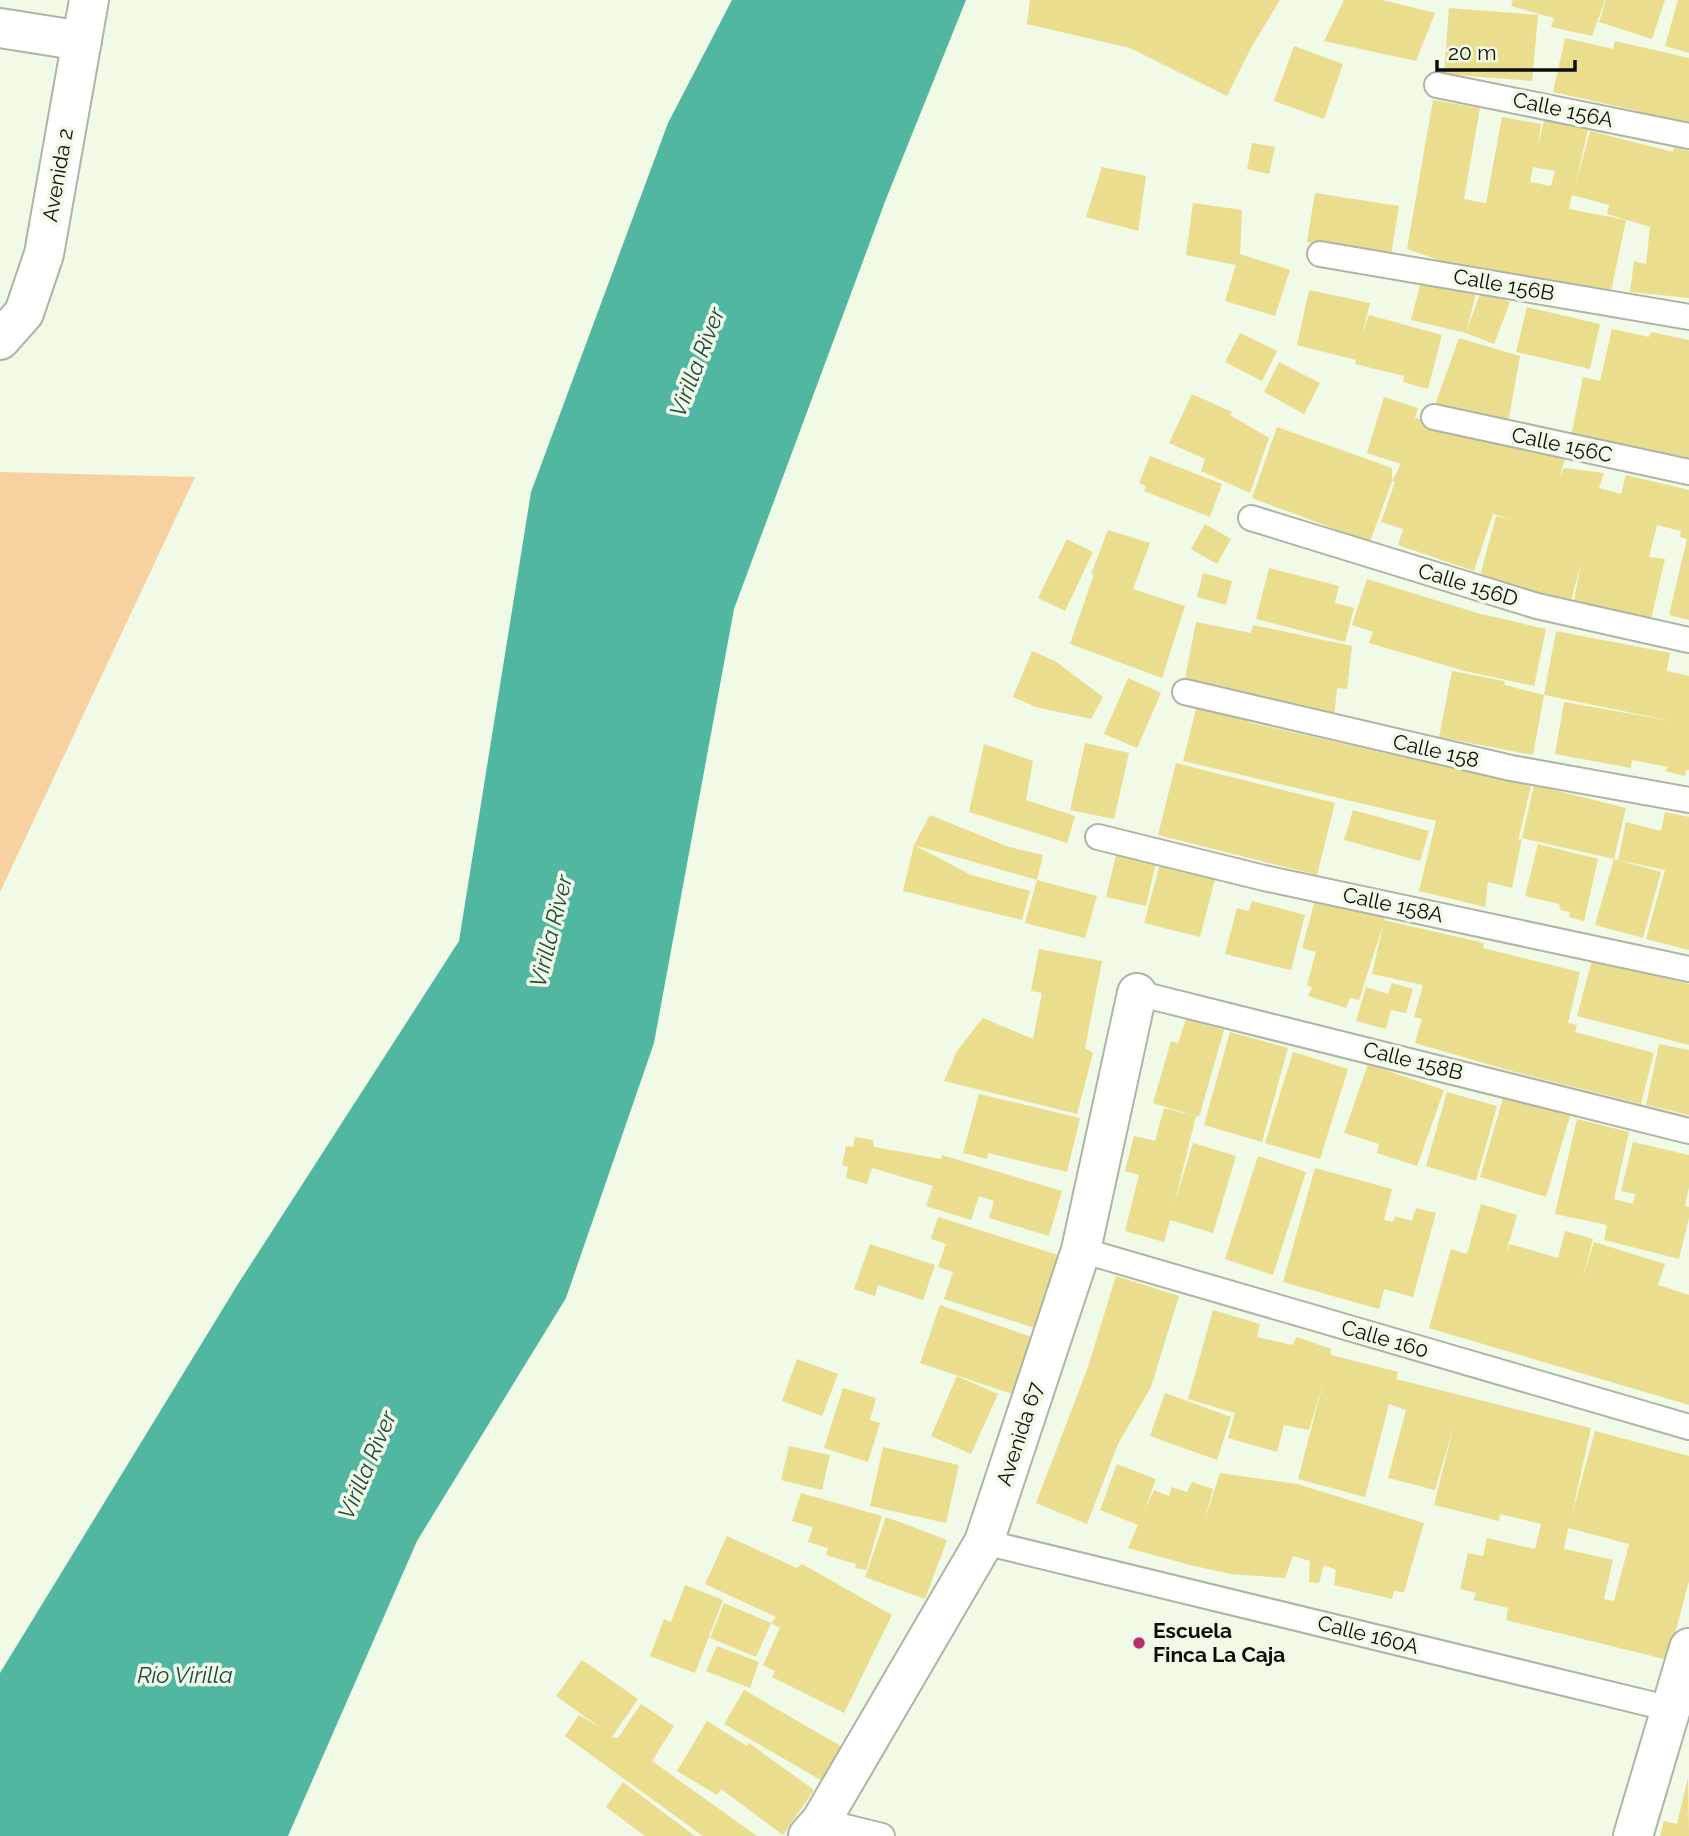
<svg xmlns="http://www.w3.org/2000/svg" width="1689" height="1836" font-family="Raleway,sans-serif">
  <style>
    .green { fill: #f7d19f }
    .water { fill: #51b7a1 }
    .building { fill: #ebdd8e; fill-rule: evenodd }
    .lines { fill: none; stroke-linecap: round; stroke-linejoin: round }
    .lane-casing { stroke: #aeb5a5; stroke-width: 28 }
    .street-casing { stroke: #aeb5a5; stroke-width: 42 }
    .lane { stroke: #fff; stroke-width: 24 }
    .street { stroke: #fff; stroke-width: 38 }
    .poi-dot { fill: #b72e6d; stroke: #f1f9e7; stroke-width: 2.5 }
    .labels { text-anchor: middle; stroke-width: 7; stroke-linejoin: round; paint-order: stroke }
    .street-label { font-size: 21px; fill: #0b0d08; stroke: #f1f9e7 }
    .poi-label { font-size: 21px; font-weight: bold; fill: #0b0d08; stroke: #f1f9e7; text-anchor: start }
    .water-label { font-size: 23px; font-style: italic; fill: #1d4940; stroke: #f1f9e7 }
  </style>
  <rect width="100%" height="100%" fill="#f1f9e7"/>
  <path class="green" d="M 0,472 L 195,477 L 0,892 Z"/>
  <path class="water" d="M 732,0 L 966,0 L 886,199 L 734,609 L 654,1043 L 566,1298 L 417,1541 L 288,1836 L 0,1836 L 0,1673 L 238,1284 L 459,941 L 531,492 L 668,123 Z"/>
  <g class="building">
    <path d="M 1030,0 L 1280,0 L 1252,46 L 1227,96 L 1130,48 L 1027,24 Z"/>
    <path d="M 1344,0 L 1382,0 L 1435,13 L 1416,61 L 1324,41 Z"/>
    <path d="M 1513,0 L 1605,0 L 1592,36 L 1551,27 L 1554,18 L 1511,6 Z"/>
    <path d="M 1606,0 L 1665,0 L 1652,39 L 1599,22 Z"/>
    <path d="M 1678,0 L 1689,0 L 1689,53 L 1665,46 Z"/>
    <path d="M 1449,8 L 1538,15 L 1532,81 L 1444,74 Z"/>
    <path d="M 1565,38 L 1613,49 L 1615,41 L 1689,58 L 1689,130 L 1637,119 L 1638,111 L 1553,92 Z"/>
    <path d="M 1294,46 L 1343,64 L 1324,119 L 1274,101 Z"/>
    <path d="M 1433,100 L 1480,108 L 1464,199 L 1474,201 L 1486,203 L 1502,117 L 1541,124 L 1538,146 L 1545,116 L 1589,125 L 1575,187 L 1590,131 L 1673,152 L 1674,147 L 1689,151 L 1689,298 L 1630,292 L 1634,261 L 1646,264 L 1650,227 L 1607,214 L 1609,205 L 1572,195 L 1569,209 L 1626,220 L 1610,296 L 1462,268 L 1407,249 ZM 1533,167 L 1555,171 L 1551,186 L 1530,182 Z"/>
    <path d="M 1252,143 L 1275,147 L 1269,174 L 1247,169 Z"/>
    <path d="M 1102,167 L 1146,176 L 1138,231 L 1086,217 Z"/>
    <path d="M 1315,193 L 1399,206 L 1391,255 L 1307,242 Z"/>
    <path d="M 1193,203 L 1242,210 L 1240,254 L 1290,270 L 1275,316 L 1225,301 L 1236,265 L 1186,255 Z"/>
    <path d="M 1422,278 L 1476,293 L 1466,333 L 1411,320 Z"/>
    <path d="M 1309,290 L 1370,303 L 1362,335 L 1369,315 L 1442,335 L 1428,389 L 1403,382 L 1404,376 L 1355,364 L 1356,360 L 1297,345 Z"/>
    <path d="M 1481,291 L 1510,302 L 1494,344 L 1466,333 Z"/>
    <path d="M 1527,307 L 1600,324 L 1590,369 L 1516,352 Z"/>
    <path d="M 1612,329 L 1649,337 L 1651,332 L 1689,340 L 1689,461 L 1571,436 L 1583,377 L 1600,381 Z"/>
    <path d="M 1240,333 L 1277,351 L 1262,381 L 1225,362 Z"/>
    <path d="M 1459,338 L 1520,356 L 1508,423 L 1435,405 Z"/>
    <path d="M 1279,362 L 1320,383 L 1304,414 L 1264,392 Z"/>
    <path d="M 1192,394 L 1232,412 L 1230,415 L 1269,438 L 1250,493 L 1201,471 L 1205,459 L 1169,443 Z"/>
    <path d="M 1384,397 L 1418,408 L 1415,418 L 1565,459 L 1560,477 L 1564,468 L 1604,473 L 1599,488 L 1621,494 L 1626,475 L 1689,490 L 1689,620 L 1669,615 L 1687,539 L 1680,537 L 1681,531 L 1657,525 L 1649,557 L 1665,559 L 1651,619 L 1574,600 L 1581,563 L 1571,601 L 1480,576 L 1496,516 L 1515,521 L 1493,514 L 1474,571 L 1398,545 L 1403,529 L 1381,522 L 1395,482 L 1392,481 L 1370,542 L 1252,498 L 1277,427 L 1392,468 L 1392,481 L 1401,464 L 1367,453 Z"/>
    <path d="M 1150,456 L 1222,484 L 1210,517 L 1144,491 L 1146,486 L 1139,483 Z"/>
    <path d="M 1205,524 L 1231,539 L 1217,564 L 1191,549 Z"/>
    <path d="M 1108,530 L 1150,543 L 1133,589 L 1185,606 L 1162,678 L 1070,644 L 1094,574 L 1091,574 Z"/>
    <path d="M 1067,539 L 1093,552 L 1065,611 L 1038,598 Z"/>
    <path d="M 1269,568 L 1339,586 L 1335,603 L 1354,608 L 1345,642 L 1256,619 Z"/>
    <path d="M 1203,573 L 1232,581 L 1226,605 L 1197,597 Z"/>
    <path d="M 1367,579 L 1477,613 L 1546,629 L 1534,686 L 1465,671 L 1369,643 L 1373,632 L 1352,625 Z"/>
    <path d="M 1196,622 L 1251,633 L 1253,625 L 1352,646 L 1347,689 L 1337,688 L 1334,718 L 1183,688 Z"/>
    <path d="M 1556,631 L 1670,653 L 1665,680 L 1667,671 L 1689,676 L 1689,770 L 1686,770 L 1685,776 L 1665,771 L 1668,767 L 1632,760 L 1631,768 L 1555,754 L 1564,702 L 1677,722 L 1544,695 Z"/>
    <path d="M 1032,651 L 1055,661 L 1103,697 L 1091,719 L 1036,707 L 1013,697 Z"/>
    <path d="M 1452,671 L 1504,681 L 1505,685 L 1544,695 L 1533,755 L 1439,737 Z"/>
    <path d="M 1128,678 L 1161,693 L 1137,748 L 1104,734 Z"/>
    <path d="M 1197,705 L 1249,719 L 1248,722 L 1531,786 L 1518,841 L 1522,838 L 1512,888 L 1488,882 L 1485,907 L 1419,891 L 1436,821 L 1183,761 Z"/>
    <path d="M 1085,743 L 1129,753 L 1114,819 L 1070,810 Z"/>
    <path d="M 984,744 L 1033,761 L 1026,800 L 1075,816 L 1067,843 L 969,812 Z"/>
    <path d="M 1176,763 L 1335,803 L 1317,875 L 1158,835 Z"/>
    <path d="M 1534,785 L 1626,808 L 1614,859 L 1522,838 Z"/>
    <path d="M 1353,810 L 1429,831 L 1420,861 L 1344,840 Z"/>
    <path d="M 1665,812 L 1689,817 L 1689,950 L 1646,939 L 1665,870 L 1618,860 L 1626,822 L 1661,831 Z"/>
    <path d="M 930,815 L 1009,847 L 1043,855 L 1037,880 L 914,845 L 971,875 L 1030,891 L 1022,920 L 903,891 L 914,845 Z"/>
    <path d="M 1538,844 L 1598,859 L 1584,921 L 1569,917 L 1570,912 L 1561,910 L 1559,904 L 1525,896 Z"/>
    <path d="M 1116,855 L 1156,863 L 1146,906 L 1106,897 Z"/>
    <path d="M 1614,859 L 1661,872 L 1643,938 L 1595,925 Z"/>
    <path d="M 1160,864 L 1215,879 L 1200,937 L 1144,923 Z"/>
    <path d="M 1037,880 L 1097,896 L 1085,938 L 1025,923 Z"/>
    <path d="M 1315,900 L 1385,917 L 1384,920 L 1484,943 L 1483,948 L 1580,972 L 1568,1023 L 1577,1025 L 1575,1032 L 1654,1053 L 1641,1104 L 1511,1071 L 1415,1043 L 1422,1019 L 1414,1017 L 1423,985 L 1372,974 L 1383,925 L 1359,1000 L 1350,998 L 1346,1008 L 1308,996 L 1312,988 L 1307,985 L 1316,952 L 1302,948 Z"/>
    <path d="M 1252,901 L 1305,915 L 1291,970 L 1225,954 L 1237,908 L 1249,911 Z"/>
    <path d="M 1039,949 L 1102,961 L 1085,1048 L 1093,1053 L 1077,1114 L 944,1081 L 957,1051 L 983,1018 L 1033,1039 L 1042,993 L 1031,991 Z"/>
    <path d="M 1592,960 L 1689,984 L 1689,1045 L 1577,1016 Z"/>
    <path d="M 1392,983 L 1413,989 L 1406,1013 L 1391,1010 L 1386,1029 L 1356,1021 L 1366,987 L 1388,994 Z"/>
    <path d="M 1186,1019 L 1224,1030 L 1199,1117 L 1153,1103 L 1171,1041 L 1178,1044 Z"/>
    <path d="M 1230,1032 L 1288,1048 L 1262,1142 L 1204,1125 Z"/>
    <path d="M 1659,1044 L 1689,1050 L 1689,1115 L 1646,1105 Z"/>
    <path d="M 1293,1052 L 1348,1069 L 1320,1159 L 1265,1143 Z"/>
    <path d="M 1368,1064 L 1444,1090 L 1417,1166 L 1377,1153 L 1379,1144 L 1344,1133 Z"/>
    <path d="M 1447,1092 L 1497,1106 L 1476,1181 L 1426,1166 Z"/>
    <path d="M 979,1094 L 1080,1118 L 1067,1172 L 988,1153 L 987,1159 L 963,1153 Z"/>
    <path d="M 1504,1095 L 1570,1116 L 1546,1197 L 1480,1177 Z"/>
    <path d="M 1164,1108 L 1196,1116 L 1174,1205 L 1193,1143 L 1236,1156 L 1213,1233 L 1170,1220 L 1164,1242 L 1125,1231 L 1139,1175 L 1125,1171 L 1134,1136 L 1155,1141 Z"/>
    <path d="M 1577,1119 L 1629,1132 L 1614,1199 L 1633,1204 L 1635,1194 L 1621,1191 L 1633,1142 L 1689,1155 L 1689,1187 L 1685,1206 L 1689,1207 L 1689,1218 L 1679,1259 L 1604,1240 L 1607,1225 L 1555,1214 Z"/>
    <path d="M 855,1137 L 873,1140 L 874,1147 L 941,1159 L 942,1155 L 1062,1191 L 1049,1236 L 989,1218 L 994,1201 L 979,1196 L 971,1220 L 926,1206 L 933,1186 L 872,1168 L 867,1184 L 846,1178 L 848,1167 L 842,1165 L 846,1146 L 853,1147 Z"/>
    <path d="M 1258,1156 L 1306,1172 L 1273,1275 L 1225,1259 Z"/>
    <path d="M 1315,1168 L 1392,1189 L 1384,1220 L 1393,1222 L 1395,1216 L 1412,1221 L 1416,1208 L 1436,1213 L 1413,1297 L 1384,1289 L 1379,1309 L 1283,1282 Z"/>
    <path d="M 1481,1204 L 1517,1215 L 1506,1253 L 1510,1244 L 1558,1258 L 1565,1231 L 1593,1239 L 1582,1280 L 1594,1242 L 1665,1264 L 1658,1285 L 1689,1295 L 1689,1405 L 1429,1328 L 1451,1249 L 1467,1254 Z"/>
    <path d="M 938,1217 L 1058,1255 L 1035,1328 L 944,1299 L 953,1272 L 938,1267 L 946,1244 L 931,1239 Z"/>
    <path d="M 870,1244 L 935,1265 L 923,1300 L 878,1285 L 875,1296 L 854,1289 Z"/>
    <path d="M 1116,1276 L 1179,1296 L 1151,1387 L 1118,1444 L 1087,1524 L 1036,1503 L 1088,1367 Z"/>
    <path d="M 940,1305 L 1037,1339 L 1018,1396 L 920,1363 Z"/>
    <path d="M 1213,1310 L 1260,1324 L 1257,1337 L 1292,1345 L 1297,1337 L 1331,1349 L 1331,1355 L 1398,1372 L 1396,1379 L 1591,1428 L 1571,1518 L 1595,1431 L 1689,1456 L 1689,1581 L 1668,1660 L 1506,1620 L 1508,1608 L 1474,1600 L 1476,1593 L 1460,1589 L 1468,1553 L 1483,1556 L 1487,1538 L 1535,1549 L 1541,1524 L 1500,1514 L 1499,1521 L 1434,1505 L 1454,1425 L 1435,1490 L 1388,1478 L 1406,1410 L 1389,1404 L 1365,1497 L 1298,1479 L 1324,1380 L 1309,1430 L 1284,1425 L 1277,1452 L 1228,1438 L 1235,1413 L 1188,1399 ZM 1568,1528 L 1629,1544 L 1614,1601 L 1604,1599 L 1613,1560 L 1564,1549 Z"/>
    <path d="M 797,1359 L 838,1374 L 822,1416 L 782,1401 Z"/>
    <path d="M 957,1376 L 998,1394 L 971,1454 L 931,1436 Z"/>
    <path d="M 843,1388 L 876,1398 L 870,1420 L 880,1423 L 868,1462 L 824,1448 Z"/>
    <path d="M 1165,1393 L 1231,1417 L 1217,1460 L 1150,1436 Z"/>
    <path d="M 789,1446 L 830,1455 L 822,1490 L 781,1480 Z"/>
    <path d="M 883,1447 L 959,1465 L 946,1523 L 870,1506 Z"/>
    <path d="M 1117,1464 L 1156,1479 L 1144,1512 L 1154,1490 L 1169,1496 L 1172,1487 L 1187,1492 L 1192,1482 L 1213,1489 L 1204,1522 L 1220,1473 L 1297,1484 L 1424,1523 L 1404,1592 L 1394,1591 L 1392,1599 L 1334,1585 L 1336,1570 L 1324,1565 L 1319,1583 L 1309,1582 L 1310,1561 L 1293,1556 L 1285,1578 L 1231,1574 L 1190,1565 L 1128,1548 L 1138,1525 L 1100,1510 Z"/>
    <path d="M 801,1493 L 882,1516 L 866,1570 L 855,1568 L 856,1564 L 826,1555 L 828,1548 L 808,1542 L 813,1527 L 792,1521 Z"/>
    <path d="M 886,1517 L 947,1540 L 925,1599 L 865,1577 Z"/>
    <path d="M 727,1536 L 797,1568 L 802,1564 L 892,1615 L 844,1713 L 772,1677 L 775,1671 L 763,1665 L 780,1628 L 771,1623 L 756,1657 L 710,1638 L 724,1603 L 771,1623 L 776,1617 L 705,1584 Z"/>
    <path d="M 685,1585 L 723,1600 L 695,1673 L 650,1656 L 664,1619 L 671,1622 Z"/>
    <path d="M 717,1646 L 759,1662 L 750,1688 L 706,1671 Z"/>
    <path d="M 582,1660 L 638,1699 L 612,1737 L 618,1738 L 641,1704 L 674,1726 L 652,1761 L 757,1836 L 703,1836 L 565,1736 L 579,1715 L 601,1728 L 556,1696 Z"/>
    <path d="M 744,1690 L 844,1748 L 824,1782 L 724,1724 Z"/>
    <path d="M 707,1721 L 747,1746 L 749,1743 L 814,1790 L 783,1835 L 721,1789 L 717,1795 L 677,1771 Z"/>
    <path d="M 1688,1777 L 1689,1836 L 1660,1836 L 1664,1821 L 1677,1824 Z"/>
    <path d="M 623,1782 L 695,1836 L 645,1836 L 606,1807 Z"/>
  </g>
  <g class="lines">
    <g class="lane-casing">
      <g id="lane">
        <path d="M 1437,85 L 1689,136"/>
        <path d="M 1320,254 L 1689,317"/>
        <path d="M 1434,417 L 1689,472"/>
        <path d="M 1251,518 L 1537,606 L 1689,640"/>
        <path d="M 1185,692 L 1511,768 L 1689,800"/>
        <path d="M 1098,837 L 1264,878 L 1689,969"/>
        <path d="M 1137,993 L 1689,1131"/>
        <path d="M 1081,1250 L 1689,1427"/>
        <path d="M 984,1542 L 1671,1709"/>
        <path d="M 821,1821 L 882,1836"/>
      </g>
    </g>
    <g class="street-casing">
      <g id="street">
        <path d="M 0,28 L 82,41"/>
        <path d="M 0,340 L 24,313 L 44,254 L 89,0"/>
        <path d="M 808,1836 L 821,1821 L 984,1542 L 1081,1250 L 1137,993"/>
        <path d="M 1633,1836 L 1689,1648"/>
      </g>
    </g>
    <use href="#lane" class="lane"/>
    <use href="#street" class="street"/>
  </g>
  <circle class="poi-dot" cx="1139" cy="1643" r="7"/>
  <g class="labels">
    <g class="street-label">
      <text transform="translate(1563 110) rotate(12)" y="7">Calle 156A</text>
      <text transform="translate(58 175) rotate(-80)" y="7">Avenida 2</text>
      <text transform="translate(1504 285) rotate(10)" y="7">Calle 156B</text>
      <text transform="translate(1562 445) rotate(12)" y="7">Calle 156C</text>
      <text transform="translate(1468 585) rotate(17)" y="7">Calle 156D</text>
      <text transform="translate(1436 751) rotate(13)" y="7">Calle 158</text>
      <text transform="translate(1393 905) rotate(12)" y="7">Calle 158A</text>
      <text transform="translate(1413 1061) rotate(14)" y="7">Calle 158B</text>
      <text transform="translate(1385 1339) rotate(16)" y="7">Calle 160</text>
      <text transform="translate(1020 1434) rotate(-72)" y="7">Avenida 67</text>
      <text transform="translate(1368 1635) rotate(14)" y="7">Calle 160A</text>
    </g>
    <g class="poi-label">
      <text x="1153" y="1638">Escuela<tspan x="1153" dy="24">Finca La Caja</tspan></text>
    </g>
    <g class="water-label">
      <text transform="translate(697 362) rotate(-69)" y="8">Virilla River</text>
      <text transform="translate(551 931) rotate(-76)" y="8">Virilla River</text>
      <text transform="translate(367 1465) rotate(-67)" y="8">Virilla River</text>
      <text x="185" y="1683">Río Virilla</text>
    </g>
  </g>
  <path d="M1437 60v10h138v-10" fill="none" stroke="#0b0d08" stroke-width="3.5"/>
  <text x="1448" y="60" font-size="21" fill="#0b0d08" stroke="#f1f9e7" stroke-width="5" paint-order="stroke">20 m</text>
</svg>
